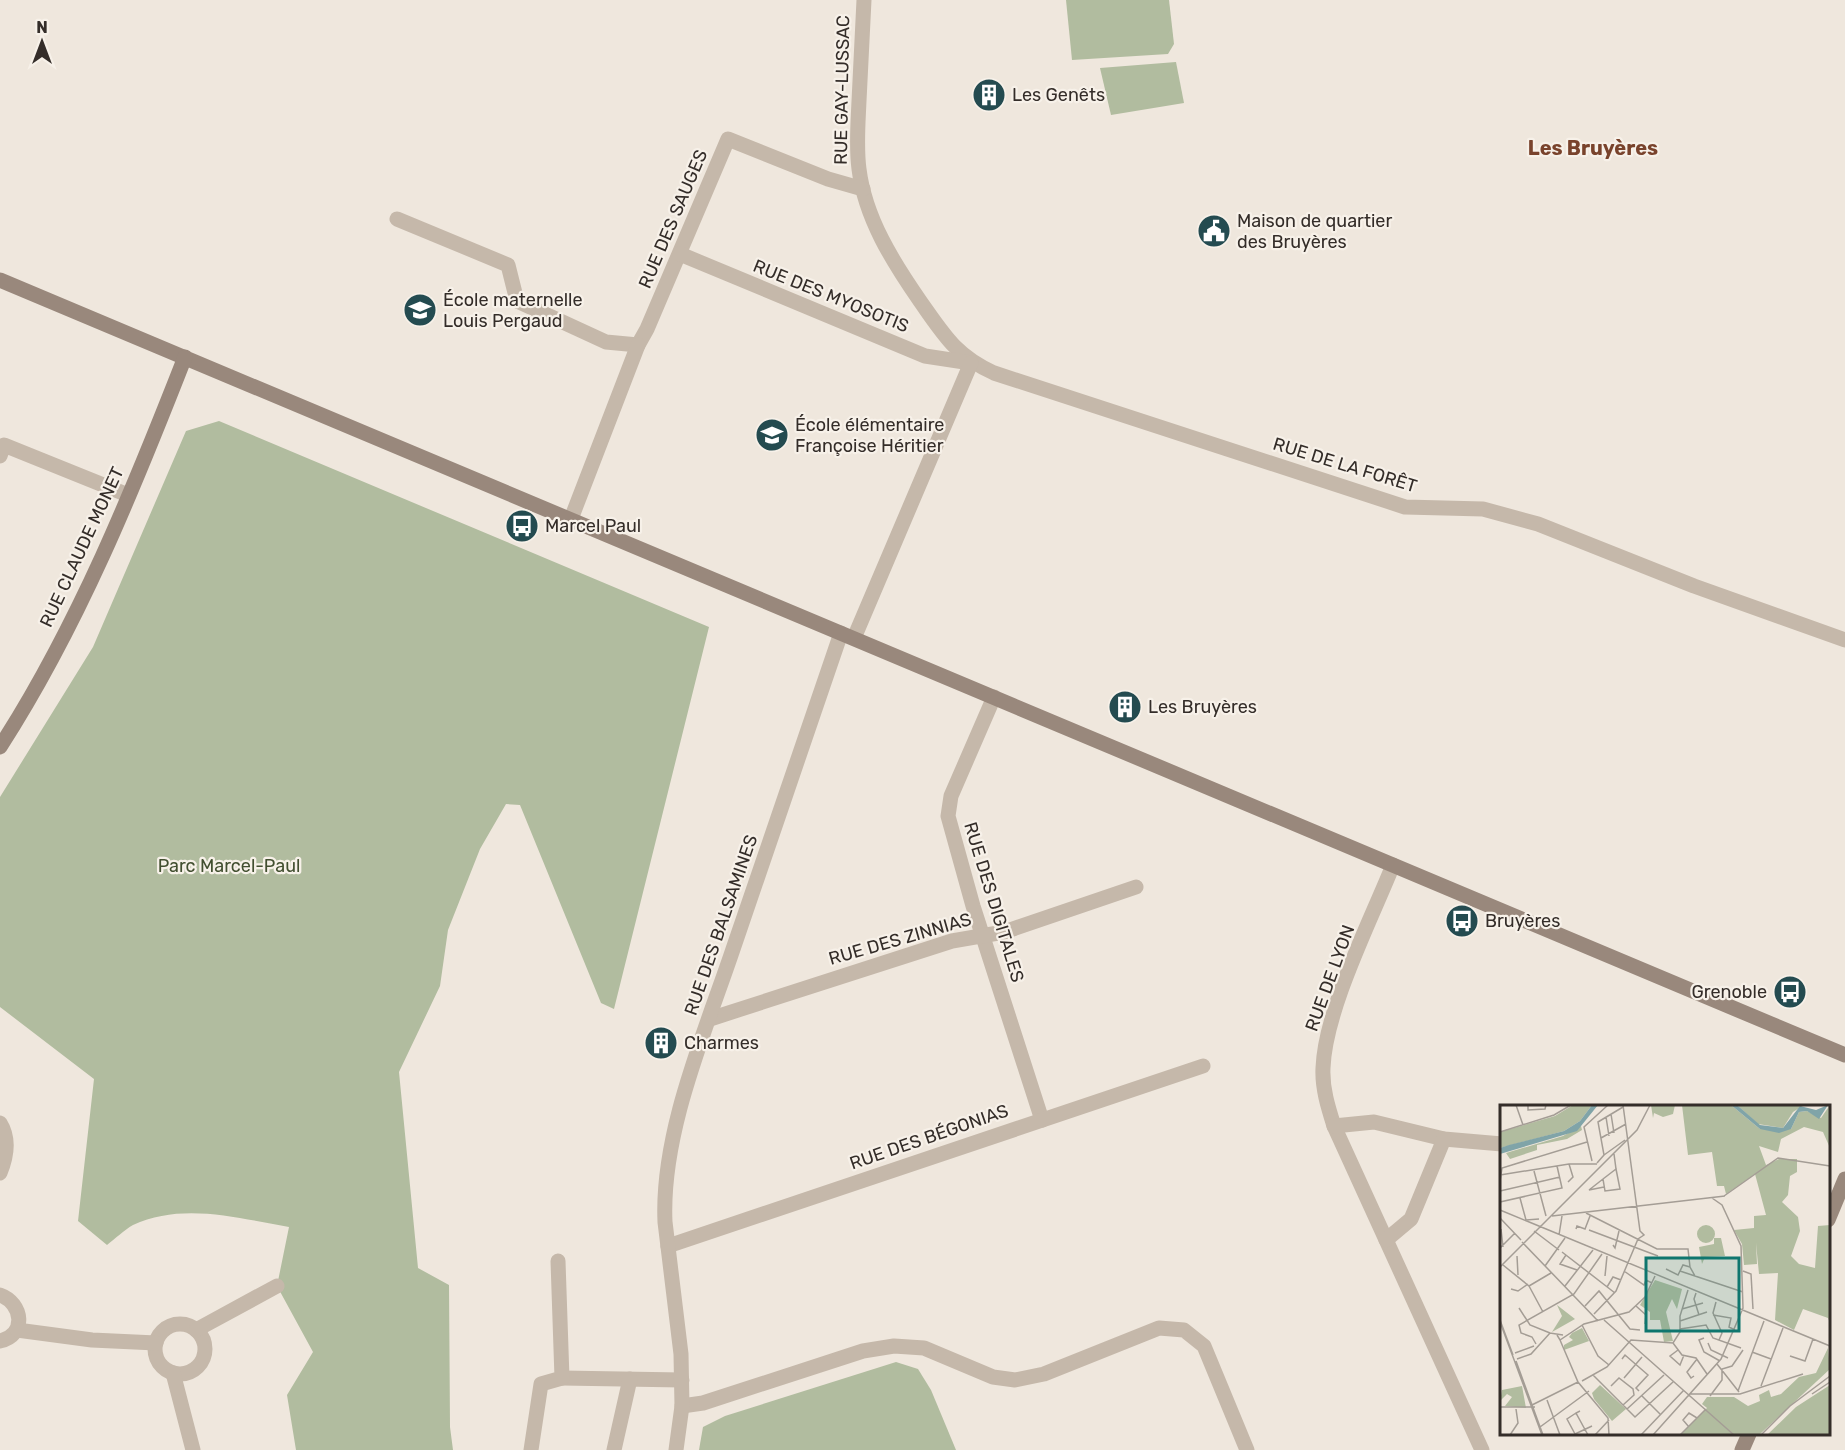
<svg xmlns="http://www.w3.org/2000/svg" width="1845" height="1450" font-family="Rubik,sans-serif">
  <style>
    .green { fill: #b1bc9f }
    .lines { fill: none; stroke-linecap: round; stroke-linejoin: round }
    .street { stroke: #c5b8aa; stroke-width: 15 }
    .secondary { stroke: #99887c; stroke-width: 15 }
    .labels { text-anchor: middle; stroke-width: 4.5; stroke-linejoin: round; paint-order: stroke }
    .street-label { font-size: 18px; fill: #342d29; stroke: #f7f1e9 }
    .poi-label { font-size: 18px; fill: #342d29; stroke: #f7f1e9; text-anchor: start }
    .park-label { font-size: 18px; fill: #424f30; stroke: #f7f1e9 }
    .neighbourhood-label { font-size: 20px; font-weight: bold; fill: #79432c; stroke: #f7f1e9 }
    .inset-road { fill: none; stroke: #a49d95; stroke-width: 1.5 }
    .view { fill: #0f766e; fill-opacity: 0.15; stroke: #0f766e; stroke-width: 3 }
    .inset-edge { fill: none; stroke: #342d29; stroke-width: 3 }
  </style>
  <rect width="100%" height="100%" fill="#efe7dd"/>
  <g class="green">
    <path d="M 1066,0 L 1169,0 L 1174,44 L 1168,54 L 1072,60 Z"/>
    <path d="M 1176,62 L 1184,103 L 1111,115 L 1100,68 Z"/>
    <path d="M 219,421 L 709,627 L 614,1009 L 601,1003 L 520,805 L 506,804 L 480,849 L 448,930 L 440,986 L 399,1072 L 418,1268 L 449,1285 L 450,1427 L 453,1450 L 296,1450 L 287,1395 L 313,1352 L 277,1286 L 289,1227 C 238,1218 182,1202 133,1225 C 124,1230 115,1239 107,1245 L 78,1221 L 94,1079 L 0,1007 L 0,797 L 93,647 L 186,431 Z"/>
    <path d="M 896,1362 L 918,1369 L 931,1390 L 956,1450 L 699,1450 L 703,1427 L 725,1416 Z"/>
  </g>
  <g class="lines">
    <g class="street">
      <path d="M 864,0 C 862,34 861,67 859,101 C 858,124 856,147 859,169 C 865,218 893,262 920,301 C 944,335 956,356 994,373 L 1405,507 L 1483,509 L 1538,524 L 1694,586 L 1845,640"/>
      <path d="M 397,219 L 508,265 L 517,301 L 606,342 L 638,345 L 647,329 L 728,139 L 828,179 L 863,189"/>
      <path d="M 680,254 L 925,356 L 971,363"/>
      <path d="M 0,456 L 4,445 L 128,495"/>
      <path d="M 571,519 L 638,345"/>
      <path d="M 854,638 L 971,363"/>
      <path d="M 994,697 L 951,796 L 948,816 L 973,906 L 1042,1120"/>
      <path d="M 1393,865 C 1371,920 1325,1010 1323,1068 C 1322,1088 1328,1107 1334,1126 L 1482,1450"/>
      <path d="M 710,1019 L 952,941 L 1004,932 L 1136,887"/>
      <path d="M 0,1123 C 10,1139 7,1156 0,1173"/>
      <path d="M 1334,1126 L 1374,1122 L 1444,1139 L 1502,1144"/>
      <path d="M 1386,1240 L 1411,1219 L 1444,1139"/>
      <path d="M 668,1246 L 1203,1066"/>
      <path d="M 0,1295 C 23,1303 27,1335 0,1341"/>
      <circle cx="180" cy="1349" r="25"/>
      <path d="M 17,1330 L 92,1340 L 156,1343"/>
      <path d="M 196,1330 L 277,1286"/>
      <path d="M 173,1373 L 193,1450"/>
      <path d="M 562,1378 L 682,1380"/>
      <path d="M 682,1406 L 703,1403 L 863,1351 L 894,1346 L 924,1348 L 993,1377 L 1015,1380 L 1044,1374 L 1159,1328 L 1184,1330 L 1204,1346 L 1247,1450"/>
      <path d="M 531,1450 L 541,1384 L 562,1378 L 558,1261"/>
      <path d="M 614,1450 L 630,1379"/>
      <path d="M 676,1450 L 682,1406 L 681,1354 L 665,1222 C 661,1135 703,1037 731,955 C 768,848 804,740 841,633"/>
    </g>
    <g class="secondary">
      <path d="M 0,280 L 1845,1055"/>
      <path d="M 0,747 C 78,626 133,490 185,357"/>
      <path d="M 1828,1220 L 1845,1179"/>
      <path d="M 1742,1450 L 1749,1434"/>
    </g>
  </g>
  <defs>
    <g id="building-disc" transform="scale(1.725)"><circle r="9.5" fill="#244b50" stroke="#f7f1e9"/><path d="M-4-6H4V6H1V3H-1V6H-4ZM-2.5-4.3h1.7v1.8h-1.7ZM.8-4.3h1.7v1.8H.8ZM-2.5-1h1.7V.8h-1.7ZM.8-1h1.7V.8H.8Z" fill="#fff"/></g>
    <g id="civic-disc" transform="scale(1.725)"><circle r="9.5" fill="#244b50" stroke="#f7f1e9"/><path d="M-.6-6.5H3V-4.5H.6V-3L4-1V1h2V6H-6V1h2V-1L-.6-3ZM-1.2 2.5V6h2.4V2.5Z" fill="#fff"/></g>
    <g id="school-disc" transform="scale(1.725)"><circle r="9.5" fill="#244b50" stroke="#f7f1e9"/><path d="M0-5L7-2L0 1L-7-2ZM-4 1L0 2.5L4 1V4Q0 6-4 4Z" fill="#fff"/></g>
    <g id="bus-disc" transform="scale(1.725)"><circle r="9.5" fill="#244b50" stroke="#f7f1e9"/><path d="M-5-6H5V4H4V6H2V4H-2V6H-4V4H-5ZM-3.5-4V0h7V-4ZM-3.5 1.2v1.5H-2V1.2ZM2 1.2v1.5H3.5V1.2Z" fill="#fff"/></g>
  </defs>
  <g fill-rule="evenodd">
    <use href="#building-disc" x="989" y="95"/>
    <use href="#civic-disc" x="1214" y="231"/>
    <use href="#school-disc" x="420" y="310"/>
    <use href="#school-disc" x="772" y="435"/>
    <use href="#bus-disc" x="522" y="526"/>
    <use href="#building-disc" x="1125" y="707"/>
    <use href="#bus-disc" x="1462" y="921"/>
    <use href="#bus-disc" x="1790" y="992"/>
    <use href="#building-disc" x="661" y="1043"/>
  </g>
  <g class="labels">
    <g class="street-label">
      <text transform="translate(842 90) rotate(-89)" y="6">RUE GAY-LUSSAC</text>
      <text transform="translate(673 219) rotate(-67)" y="6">RUE DES SAUGES</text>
      <text transform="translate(831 296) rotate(22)" y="6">RUE DES MYOSOTIS</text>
      <text transform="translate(1345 465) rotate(17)" y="6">RUE DE LA FORÊT</text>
      <text transform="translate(82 547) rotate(-65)" y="6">RUE CLAUDE MONET</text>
      <text transform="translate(994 902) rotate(73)" y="6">RUE DES DIGITALES</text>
      <text transform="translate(721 925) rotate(-71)" y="6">RUE DES BALSAMINES</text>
      <text transform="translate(900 939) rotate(-16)" y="6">RUE DES ZINNIAS</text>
      <text transform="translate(1330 978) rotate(-70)" y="6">RUE DE LYON</text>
      <text transform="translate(929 1137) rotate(-19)" y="6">RUE DES BÉGONIAS</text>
    </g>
    <g class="poi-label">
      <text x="1012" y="101">Les Genêts</text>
      <text x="1237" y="227">Maison de quartier<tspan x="1237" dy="21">des Bruyères</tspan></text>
      <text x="443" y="306">École maternelle<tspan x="443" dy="21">Louis Pergaud</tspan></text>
      <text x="795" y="431">École élémentaire<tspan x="795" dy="21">Françoise Héritier</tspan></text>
      <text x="545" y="532">Marcel Paul</text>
      <text x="1148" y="713">Les Bruyères</text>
      <text x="1485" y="927">Bruyères</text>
      <text x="1767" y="998" text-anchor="end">Grenoble</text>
      <text x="684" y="1049">Charmes</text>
    </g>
    <g class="park-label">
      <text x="229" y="872">Parc Marcel-Paul</text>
    </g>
    <g class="neighbourhood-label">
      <text x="1593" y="155">Les Bruyères</text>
    </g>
  </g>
  <g transform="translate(1500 1105)">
    <rect width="330" height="330" fill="#efe7dd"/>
    <path d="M 73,0 L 92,0 L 80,16 L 64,26 L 0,43 L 0,27 L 55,11 ZM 151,0 L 175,0 L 173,9 L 163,12 L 154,8 L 153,13 ZM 182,0 L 231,0 L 260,24 L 291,24 L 299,7 L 307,6 L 321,13 L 330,0 L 330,43 L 323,27 L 304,22 L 281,34 L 278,47 L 259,41 L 266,60 L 279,54 L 297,54 L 297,67 L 290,71 L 288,90 L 282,97 L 298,112 L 300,126 L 291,151 L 299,159 L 315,163 L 318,121 L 330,120 L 330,218 L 328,213 L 303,204 L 294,225 L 275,215 L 278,168 L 259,169 L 256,138 L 257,159 L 244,160 L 242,139 L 234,125 L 254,123 L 254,111 L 266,110 L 255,69 L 226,89 L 224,81 L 217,81 L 212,47 L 188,50 ZM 237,0 L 304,0 L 293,7 L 283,23 L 258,19 ZM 81,21 L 82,25 L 67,34 L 37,40 L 37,45 L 10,54 L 6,48 L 63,31 ZM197 129a9 9 0 1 1 18 0a9 9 0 1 1-18 0ZM 214,133 L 221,133 L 225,151 L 205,152 L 202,159 L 199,142 L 214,139 ZM 155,175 L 182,184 L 177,204 L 172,194 L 166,207 L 173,236 L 164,237 L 160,215 L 150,215 L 150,207 L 140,200 ZM 57,200 L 75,214 L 52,227 L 62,211 ZM 82,223 L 89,236 L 64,245 L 64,240 L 73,235 L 69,232 L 72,228 ZM 328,243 L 330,264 L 259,330 L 180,330 L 207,303 L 202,299 L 207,292 L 234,292 L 248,301 L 260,296 L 259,290 L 269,285 L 271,292 L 281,289 L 299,272 L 316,268 ZM 100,280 L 126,304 L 112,316 L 94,294 L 92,288 ZM 330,280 L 330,329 L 267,330 L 296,302 ZM 22,281 L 26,303 L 5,301 L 12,292 L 7,289 L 0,296 L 2,285 Z" fill="#b1bc9f"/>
    <path d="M 92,0 L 98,0 L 77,26 L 0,49 L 0,43 L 9,40 L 64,26 L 80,16 ZM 231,0 L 237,0 L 260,20 L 283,23 L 300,1 L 316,5 L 328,0 L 319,14 L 307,6 L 299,7 L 291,24 L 279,28 L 260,24 Z" fill="#80a4a8"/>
    <path class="inset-road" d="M 16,0 L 23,20M 28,0 L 28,5 L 45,4 L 46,0M 111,9 L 114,28M 106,12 L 109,31M 0,27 L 54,10 L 71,0M 101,33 L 126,19M 114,49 L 116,64 L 103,74 L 105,86 L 120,84 L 116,64M 104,50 L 125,35M 92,56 L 84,22 L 108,0M 97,58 L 104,50 L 98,17 L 123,2M 34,66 L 46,111M 0,70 L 69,59 L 97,59M 103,74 L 89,85 L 104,82M 0,76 L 2,63 L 87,37M 68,77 L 73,72 L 69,59M 0,86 L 60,72M 224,91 L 278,53 L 330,61M 20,93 L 26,115 L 39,114M 0,97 L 62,83 L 57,61M 0,105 L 330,241M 86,108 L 157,144 L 188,144 L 190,162 L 195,171M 52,111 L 225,91M 0,113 L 21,135M 1,124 L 3,142M 76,124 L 77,121 L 85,124 L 90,111M 89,125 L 158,151M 34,126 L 59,145M 59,130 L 62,111M 22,137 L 98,216M 113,140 L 115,143 L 119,126M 0,143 L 15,128M 62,147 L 115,188M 66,150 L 60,159 L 77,165M 17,151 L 18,170M 3,160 L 29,181 L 51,168M 45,161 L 65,133M 0,162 L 137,25 L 150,0M 166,164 L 178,170 L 183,160 L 190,162M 124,166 L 144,180 L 146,175 L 152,178M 180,166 L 243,187M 243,166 L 251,169 L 253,204M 105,171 L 107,151M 29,181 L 43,207M 65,181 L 93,145M 107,182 L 113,172 L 121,175M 11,184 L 18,186 L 28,179M 196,188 L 194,194 L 199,210M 216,197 L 213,208 L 222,228 L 219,235M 85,201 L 99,186 L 130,224 L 140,225M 136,201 L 146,210 L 145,219M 19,203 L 30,220 L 50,228M 182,204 L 203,198M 94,209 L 116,186 L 138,134 L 144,130 L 140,126 L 123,0M 213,210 L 231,213 L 229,222 L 235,225M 0,215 L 13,250M 104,215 L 234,330M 180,216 L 207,207M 0,217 L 42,330M 82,220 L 98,251 L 109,260M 180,224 L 206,220 L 213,233 L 241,243M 57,230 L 60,235 L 84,219 L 129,207 L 145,192 L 155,171M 204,233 L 199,235 L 204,247 L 220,256M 60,235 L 78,277 L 108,313 L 109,330M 173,238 L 182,250 L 196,253 L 207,269M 208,238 L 211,245 L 228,253M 36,239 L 32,232 L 21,228 L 19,220 L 74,189 L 102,149M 178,245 L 170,251 L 180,260 L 184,250M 252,247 L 271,254M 15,248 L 34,241M 290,251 L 305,256 L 313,234M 17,254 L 31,249 L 50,228 L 63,230M 122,254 L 125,250 L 148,270 L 136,283 L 139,286M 16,256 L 43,330M 217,259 L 239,287M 93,270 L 135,312 L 173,277M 194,271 L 191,273 L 187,267 L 197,254M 124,273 L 142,252M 82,276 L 107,262 L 131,235 L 173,238 L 180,227 L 180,211 L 188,185M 111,281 L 119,273 L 133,284 L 134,290 L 123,300M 261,281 L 283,223M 238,286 L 264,216M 190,289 L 240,289 L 303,269M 312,289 L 330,277M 142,291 L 160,309M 210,291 L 222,275 L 222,264 L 232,261 L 243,245M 47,295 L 60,330M 32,300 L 78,277M 0,302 L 35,302M 127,304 L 164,270M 80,306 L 76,308 L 88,330M 40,322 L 89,286M 189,322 L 183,315 L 189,308 L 197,313M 75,329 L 67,314 L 76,308M 75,329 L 92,321M 10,330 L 18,318 L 16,304M 95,330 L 109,315M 141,330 L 184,285M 153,330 L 221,254 L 243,203 L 241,141 L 222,100 L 212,93M 180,330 L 206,304M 261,330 L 290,301 L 330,271"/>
    <path class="view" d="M 146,153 L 239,153 L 239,226 L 146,226 Z"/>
    <rect width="330" height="330" class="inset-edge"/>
  </g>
  <g transform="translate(42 42)" stroke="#f7f1e9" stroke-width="4.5" paint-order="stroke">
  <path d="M0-4.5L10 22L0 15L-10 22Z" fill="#342d29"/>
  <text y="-9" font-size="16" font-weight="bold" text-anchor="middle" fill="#342d29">N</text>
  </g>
</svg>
